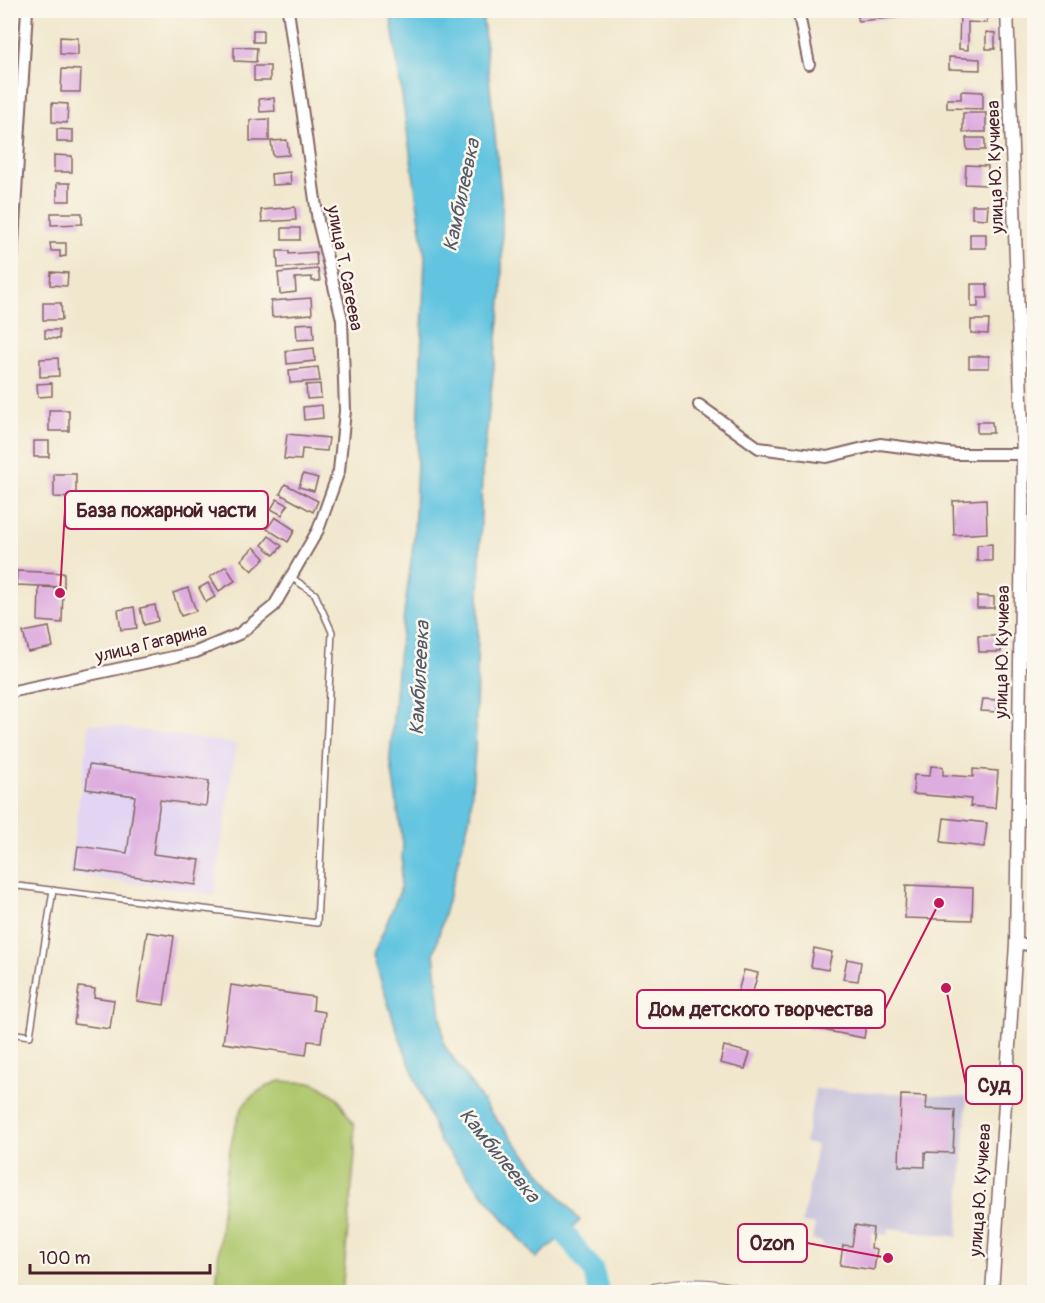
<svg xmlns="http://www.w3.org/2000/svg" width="1045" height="1303" font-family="Pangolin,sans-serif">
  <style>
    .built { fill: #e2d4f3 }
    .industrial { fill: #c5c0da }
    .green { fill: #aec76c; stroke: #7c734c; stroke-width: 1.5 }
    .water { fill: #62c4e0; stroke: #567286; stroke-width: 1.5 }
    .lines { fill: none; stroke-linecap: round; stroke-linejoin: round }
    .river { stroke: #62c4e0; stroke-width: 21 }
    .building { fill: #deaddf }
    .service-casing { stroke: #846564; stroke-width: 8 }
    .minor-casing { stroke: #846564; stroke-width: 14 }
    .tertiary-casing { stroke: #846564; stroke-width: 15 }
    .secondary-casing { stroke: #846564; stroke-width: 16 }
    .service { stroke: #fff; stroke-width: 5 }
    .minor { stroke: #fff; stroke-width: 10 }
    .tertiary { stroke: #fff; stroke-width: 12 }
    .secondary { stroke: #fff; stroke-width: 14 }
    .labels { text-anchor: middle; stroke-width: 5; stroke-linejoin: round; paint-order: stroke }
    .street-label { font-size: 18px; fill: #4a1f2b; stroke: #fbf7ec }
    .water-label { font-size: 20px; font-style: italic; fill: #52596a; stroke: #fbf7ec }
    .leader { fill: none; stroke: #c2185b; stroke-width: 2 }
    .callout-dot { fill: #c2185b; stroke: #fbf7ec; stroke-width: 2 }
    .callout { fill: #fbf7ec; stroke: #c2185b; stroke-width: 2 }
    .callout-label { font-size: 20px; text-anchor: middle; font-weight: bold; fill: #4a1f2b }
  </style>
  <rect width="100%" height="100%" fill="#fbf7ec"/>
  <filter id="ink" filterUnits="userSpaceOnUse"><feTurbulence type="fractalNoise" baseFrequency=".0167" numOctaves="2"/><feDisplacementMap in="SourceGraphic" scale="12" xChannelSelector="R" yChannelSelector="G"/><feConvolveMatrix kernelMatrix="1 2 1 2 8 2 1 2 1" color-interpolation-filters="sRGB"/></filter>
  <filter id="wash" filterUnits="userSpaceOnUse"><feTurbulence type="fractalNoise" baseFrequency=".008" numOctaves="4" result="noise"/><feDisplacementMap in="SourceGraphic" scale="24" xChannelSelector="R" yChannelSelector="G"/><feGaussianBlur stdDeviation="1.35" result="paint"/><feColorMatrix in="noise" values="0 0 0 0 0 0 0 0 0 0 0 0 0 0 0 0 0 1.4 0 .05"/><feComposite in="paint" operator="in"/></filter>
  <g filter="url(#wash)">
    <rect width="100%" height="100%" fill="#f1e7cd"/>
    <path class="built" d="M 90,723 L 236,744 L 214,895 L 69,874 Z"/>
    <path class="industrial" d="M 815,1089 L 967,1097 L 958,1237 L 889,1228 L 887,1235 L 866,1232 L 863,1249 L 823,1246 L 822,1242 L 812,1240 L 815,1225 L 802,1223 L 817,1145 L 805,1143 Z"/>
    <path class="green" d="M 279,1081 L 315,1083 L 337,1097 L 354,1125 L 355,1154 L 342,1292 L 216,1292 C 219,1254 224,1131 245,1104 C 253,1092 266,1087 279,1081 Z"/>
    <path class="water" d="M 390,11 L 482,11 L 502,204 L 502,293 L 482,473 L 475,749 L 470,816 L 434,953 L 444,1045 L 491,1113 L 580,1221 L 536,1258 L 440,1142 L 397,1031 L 373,956 L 400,891 L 403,845 L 390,757 L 398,659 L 414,539 L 425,257 Z"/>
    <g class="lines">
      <path class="river" d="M 549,1213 L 593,1270 L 599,1292"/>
    </g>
    <g id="blocks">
      <g class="building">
        <path d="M 857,10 L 923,10 L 924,15 L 858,21 Z"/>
        <path d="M 960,10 L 987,10 L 987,23 L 968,22 L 968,50 L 959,49 Z"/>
        <rect x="253" y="30" width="10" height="12"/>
        <path d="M 986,32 L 995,33 L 995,49 L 986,49 Z"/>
        <path d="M 60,37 L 78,38 L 78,55 L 60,54 Z"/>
        <path d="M 234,47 L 257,48 L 256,62 L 234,61 Z"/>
        <path d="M 949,57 L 980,59 L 980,70 L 949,69 Z"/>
        <rect x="254" y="66" width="16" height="15"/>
        <path d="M 62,69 L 81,70 L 80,92 L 61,92 Z"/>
        <path d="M 961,91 L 983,92 L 983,109 L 947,108 L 947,99 L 961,99 Z"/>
        <path d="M 274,98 L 275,111 L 260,112 L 259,99 Z"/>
        <path d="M 52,103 L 68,104 L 67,123 L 52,122 Z"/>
        <rect x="963" y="113" width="23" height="19"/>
        <path d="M 269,119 L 269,141 L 250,141 L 250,120 Z"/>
        <path d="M 57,129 L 73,130 L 73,142 L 57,142 Z"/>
        <path d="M 966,138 L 985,138 L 985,150 L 967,150 Z"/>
        <path d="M 287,140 L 289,155 L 273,156 L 271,141 Z"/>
        <path d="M 54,155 L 72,156 L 72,172 L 54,172 Z"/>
        <path d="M 966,165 L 988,166 L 987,185 L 965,184 Z"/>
        <path d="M 290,172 L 291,184 L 272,185 L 271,174 Z"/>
        <rect x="57" y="183" width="13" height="18"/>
        <path d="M 972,205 L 988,205 L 987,219 L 972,218 Z"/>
        <path d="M 295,207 L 296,220 L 262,222 L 261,210 Z"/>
        <path d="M 51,213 L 82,213 L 82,224 L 51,225 Z"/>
        <rect x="282" y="228" width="18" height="12"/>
        <rect x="970" y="234" width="16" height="14"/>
        <path d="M 50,243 L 66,243 L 66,256 L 60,257 L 60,251 L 51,251 Z"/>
        <path d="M 277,251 L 289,251 L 289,254 L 316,252 L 317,265 L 278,268 Z"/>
        <path d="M 318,269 L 320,281 L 312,281 L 312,277 L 295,278 L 296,292 L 280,294 L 278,273 Z"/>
        <path d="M 51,272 L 68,273 L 67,286 L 50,285 Z"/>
        <path d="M 971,284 L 987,284 L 988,298 L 978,298 L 978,307 L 971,307 Z"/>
        <path d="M 311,298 L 312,314 L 272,317 L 271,301 Z"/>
        <path d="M 43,303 L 61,303 L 62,320 L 43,320 Z"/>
        <path d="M 971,320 L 989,320 L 988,334 L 971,333 Z"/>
        <path d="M 313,323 L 314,339 L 297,340 L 296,324 Z"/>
        <path d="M 45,330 L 59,330 L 59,339 L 45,338 Z"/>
        <path d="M 314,348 L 315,361 L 287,364 L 286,351 Z"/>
        <rect x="969" y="356" width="20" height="12"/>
        <path d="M 58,358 L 59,376 L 40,377 L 40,359 Z"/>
        <path d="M 318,367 L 320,381 L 290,383 L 289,370 Z"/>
        <path d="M 52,383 L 52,396 L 38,397 L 37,384 Z"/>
        <path d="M 320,384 L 321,398 L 307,399 L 306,385 Z"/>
        <path d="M 322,405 L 323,418 L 304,420 L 303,407 Z"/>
        <rect x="49" y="410" width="20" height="21"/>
        <path d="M 977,422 L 992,422 L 993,433 L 977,433 Z"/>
        <path d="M 287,434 L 329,438 L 327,451 L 302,449 L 301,460 L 284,459 Z"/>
        <rect x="34" y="441" width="15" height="16"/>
        <path d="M 54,474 L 76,474 L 76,498 L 54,497 Z"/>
        <path d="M 303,474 L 318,478 L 314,491 L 299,487 Z"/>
        <path d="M 285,484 L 318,501 L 313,512 L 280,494 Z"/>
        <path d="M 277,499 L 288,505 L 282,515 L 271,509 Z"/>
        <path d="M 986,499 L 987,533 L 954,535 L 953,501 Z"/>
        <path d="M 275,517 L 295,530 L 288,542 L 267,529 Z"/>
        <path d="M 269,536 L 282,546 L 274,555 L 262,545 Z"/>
        <path d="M 992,544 L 992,561 L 977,561 L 977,545 Z"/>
        <path d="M 254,547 L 265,558 L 252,571 L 241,560 Z"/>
        <path d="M 226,566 L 235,581 L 219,591 L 210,577 Z"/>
        <path d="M 17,571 L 64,573 L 64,587 L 16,585 Z"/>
        <path d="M 208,583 L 215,597 L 206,602 L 199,588 Z"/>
        <path d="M 39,587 L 63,588 L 62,623 L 38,621 Z"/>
        <path d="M 188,588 L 196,611 L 181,616 L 173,593 Z"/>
        <path d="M 977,596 L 994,597 L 994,608 L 977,608 Z"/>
        <path d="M 155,605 L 158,621 L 144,625 L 140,608 Z"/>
        <path d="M 134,607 L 137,628 L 121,630 L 118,610 Z"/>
        <path d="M 49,627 L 53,647 L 28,652 L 23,632 Z"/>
        <path d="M 978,636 L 1001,636 L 1001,652 L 979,652 Z"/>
        <path d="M 983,699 L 998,700 L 997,712 L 981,711 Z"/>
        <path d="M 89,765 L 209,781 L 206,806 L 160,800 L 153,854 L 200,860 L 196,885 L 75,868 L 78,846 L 127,853 L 135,796 L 86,789 Z"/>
        <path d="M 931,766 L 943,767 L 943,775 L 973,777 L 973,769 L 998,771 L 995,808 L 970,806 L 971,799 L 913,794 L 914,775 L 930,776 Z"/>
        <path d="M 944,818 L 987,823 L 984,847 L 941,842 Z"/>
        <path d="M 906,885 L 973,888 L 972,920 L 905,918 Z"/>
        <path d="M 147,932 L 174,936 L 164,1005 L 137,1001 Z"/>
        <path d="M 814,948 L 832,952 L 828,970 L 811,967 Z"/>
        <path d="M 847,959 L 861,962 L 858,981 L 843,979 Z"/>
        <path d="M 744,970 L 758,973 L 747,1014 L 733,1010 Z"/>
        <path d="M 231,985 L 314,997 L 313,1010 L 325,1012 L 321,1042 L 308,1041 L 306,1055 L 223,1043 Z"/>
        <path d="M 79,987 L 95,989 L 94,997 L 114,1000 L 110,1029 L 74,1024 Z"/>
        <path d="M 805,1008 L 867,1020 L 864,1038 L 801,1026 Z"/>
        <path d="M 724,1046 L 750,1053 L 745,1069 L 720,1063 Z"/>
        <path d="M 901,1095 L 927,1096 L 926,1109 L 955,1110 L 953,1153 L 925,1152 L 925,1167 L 899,1166 Z"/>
        <path d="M 855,1225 L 873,1228 L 871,1248 L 877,1249 L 874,1270 L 840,1265 L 843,1245 L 852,1246 Z"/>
      </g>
    </g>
  </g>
  <g filter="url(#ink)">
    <use href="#blocks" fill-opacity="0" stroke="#846564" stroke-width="1.5"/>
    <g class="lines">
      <g class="service-casing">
        <g id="service">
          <path d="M 10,885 L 317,923 L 332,632 L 315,594 L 291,577"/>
          <path d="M 10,1033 L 30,1036 L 53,890"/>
        </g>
      </g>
      <g class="minor-casing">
        <g id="minor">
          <path d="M 798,10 L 809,64"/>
          <path d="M 10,292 L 27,10"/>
          <path d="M 699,405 L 759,448 L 827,457 L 880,444 L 956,454 L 1034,454"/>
          <path d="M 10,692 L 196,652 L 239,634 L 274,606 L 318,530 L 339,471 L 345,411 L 342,319 L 318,221 L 288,10"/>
          <path d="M 1016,944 L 1034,945"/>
        </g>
      </g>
      <g class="tertiary-casing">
        <path id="tertiary" d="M 992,1292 L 1016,944 L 1023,454 L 1007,10"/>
      </g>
      <g class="secondary-casing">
        <path id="secondary" d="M 648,1292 C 676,1286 709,1284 736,1292"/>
      </g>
      <use href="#service" class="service"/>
      <use href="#minor" class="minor"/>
      <use href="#tertiary" class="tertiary"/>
      <use href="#secondary" class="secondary"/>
    </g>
  </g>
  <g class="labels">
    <g class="street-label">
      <text transform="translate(995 167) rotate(-92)" y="6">улица Ю. Кучиева</text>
      <text transform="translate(345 268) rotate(79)" y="6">улица Т. Сагеева</text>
      <text transform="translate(151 643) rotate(-14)" y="6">улица Гагарина</text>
      <text transform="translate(1002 652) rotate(-89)" y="6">улица Ю. Кучиева</text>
      <text transform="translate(980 1190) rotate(-86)" y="6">улица Ю. Кучиева</text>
    </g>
    <g class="water-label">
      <text transform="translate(461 195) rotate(-78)" y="7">Камбилеевка</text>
      <text transform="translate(419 678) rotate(-87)" y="7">Камбилеевка</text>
      <text transform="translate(500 1155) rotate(51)" y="7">Камбилеевка</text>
    </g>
  </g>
  <path class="leader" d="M60 593L65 510M939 903L885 1009M946 988L966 1085M888 1258L807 1243"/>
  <g class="callout-dot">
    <circle cx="60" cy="593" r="6"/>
    <circle cx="939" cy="903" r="6"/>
    <circle cx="946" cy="988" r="6"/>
    <circle cx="888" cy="1258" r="6"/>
  </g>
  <g class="callout">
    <rect x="65" y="491" width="203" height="38" rx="6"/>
    <rect x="637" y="990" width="248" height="38" rx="6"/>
    <rect x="966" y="1066" width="56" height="38" rx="6"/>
    <rect x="738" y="1224" width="69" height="38" rx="6"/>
  </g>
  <g class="callout-label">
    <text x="166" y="517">База пожарной части</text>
    <text x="761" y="1016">Дом детского творчества</text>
    <text x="994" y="1092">Суд</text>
    <text x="772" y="1250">Ozon</text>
  </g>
  <rect width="1045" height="1303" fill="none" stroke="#fbf7ec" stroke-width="36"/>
  <path d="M30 1264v9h180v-9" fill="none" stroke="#4a1f2b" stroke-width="3"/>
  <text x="39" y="1264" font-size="18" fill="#4a1f2b" stroke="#fbf7ec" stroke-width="4.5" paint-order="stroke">100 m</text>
</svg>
